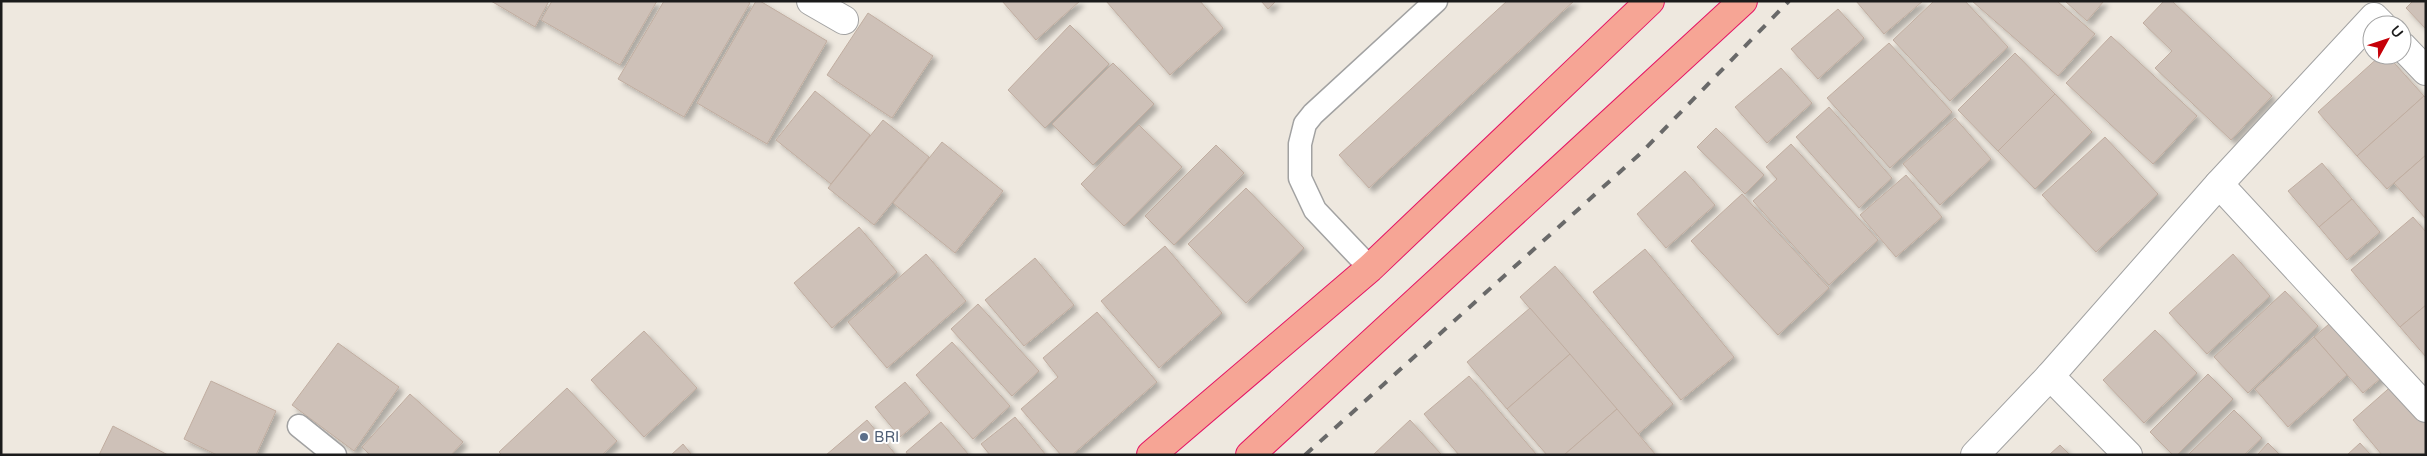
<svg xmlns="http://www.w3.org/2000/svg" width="2427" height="456" font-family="'Varela Round',sans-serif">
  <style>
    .building { fill: #cec1b8; stroke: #c0ada0; filter: url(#shadow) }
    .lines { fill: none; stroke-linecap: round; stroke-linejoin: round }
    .service-casing { stroke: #a2a2a2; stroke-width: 25 }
    .minor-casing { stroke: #a2a2a2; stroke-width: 30 }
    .trunk-casing { stroke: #e41464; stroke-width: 30 }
    .service { stroke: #fff; stroke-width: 22 }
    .minor { stroke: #fff; stroke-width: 28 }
    .trunk { stroke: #f6a595; stroke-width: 28 }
    .rail { stroke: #696969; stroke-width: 4; stroke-dasharray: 10 10; stroke-linecap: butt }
    .service-dot { fill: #5c6f8a; stroke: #fff; stroke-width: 2 }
    .labels { text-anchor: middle; stroke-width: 4; stroke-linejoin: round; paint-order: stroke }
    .service-label { font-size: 15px; fill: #4e5e75; stroke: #fff; text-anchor: start }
  </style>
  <defs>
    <filter id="shadow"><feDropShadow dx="4.5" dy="4.5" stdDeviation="2.5" flood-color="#0004"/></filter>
  </defs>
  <rect width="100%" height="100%" fill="#eee8df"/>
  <g class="building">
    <path d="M 491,1 L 549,1 L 535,27 Z"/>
    <path d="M 552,1 L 657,1 L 620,65 L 541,20 Z"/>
    <path d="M 664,1 L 747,1 L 750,3 L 684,117 L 618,79 Z"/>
    <path d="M 756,1 L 760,1 L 827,41 L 767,144 L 697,103 Z"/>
    <path d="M 1002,1 L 1080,1 L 1036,40 Z"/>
    <path d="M 1106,1 L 1200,1 L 1223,28 L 1170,75 Z"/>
    <path d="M 1261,1 L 1276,1 L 1268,9 Z"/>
    <path d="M 1507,1 L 1574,1 L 1369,188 L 1339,155 Z"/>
    <path d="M 1856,1 L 1923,1 L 1884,34 Z"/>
    <path d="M 1934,1 L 1965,1 L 2008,47 L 1950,101 L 1893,40 Z"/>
    <path d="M 1972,1 L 2057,1 L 2095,34 L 2058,76 Z"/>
    <path d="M 2065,1 L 2104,1 L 2087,21 Z"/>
    <path d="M 2164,1 L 2172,1 L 2272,96 L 2231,140 L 2155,68 L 2172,51 L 2143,23 Z"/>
    <path d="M 2413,1 L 2426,1 L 2426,29 L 2406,8 Z"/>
    <path d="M 1838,9 L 1864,38 L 1818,79 L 1791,49 Z"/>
    <path d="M 868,13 L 933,56 L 892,118 L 827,75 Z"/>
    <path d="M 1070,25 L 1109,64 L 1045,128 L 1008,90 Z"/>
    <path d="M 2111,36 L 2197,116 L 2153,164 L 2066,83 Z"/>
    <path d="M 1889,43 L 1952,112 L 1890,168 L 1827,98 Z"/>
    <path d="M 2015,53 L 2055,94 L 1998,151 L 1958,110 Z"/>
    <path d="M 2381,55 L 2387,55 L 2424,96 L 2357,156 L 2318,112 Z"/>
    <path d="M 1113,63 L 1154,104 L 1093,165 L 1052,124 Z"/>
    <path d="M 1781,68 L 1812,103 L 1767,143 L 1735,107 Z"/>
    <path d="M 815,91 L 870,135 L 831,184 L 776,140 Z"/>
    <path d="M 2055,94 L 2092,132 L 2035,189 L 1998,151 Z"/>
    <path d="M 2424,96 L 2426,98 L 2426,155 L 2387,189 L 2357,156 Z"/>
    <path d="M 1829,107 L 1892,178 L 1859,208 L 1796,137 Z"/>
    <path d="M 1955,118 L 1991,159 L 1940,205 L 1903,164 Z"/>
    <path d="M 883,120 L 929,157 L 874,225 L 828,188 Z"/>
    <path d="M 1139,125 L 1182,167 L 1124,226 L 1081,184 Z"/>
    <path d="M 1716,128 L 1764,175 L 1745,194 L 1697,147 Z"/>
    <path d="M 2105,137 L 2158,194 L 2096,252 L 2042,195 Z"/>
    <path d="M 942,142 L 1003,191 L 955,253 L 893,203 Z"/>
    <path d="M 1791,144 L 1878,240 L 1829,285 L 1753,201 L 1777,179 L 1766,167 Z"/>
    <path d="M 1216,145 L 1244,173 L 1174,245 L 1145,216 Z"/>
    <path d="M 2426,155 L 2426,219 L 2394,183 Z"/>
    <path d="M 2322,163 L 2352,199 L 2319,227 L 2288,191 Z"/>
    <path d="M 1685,171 L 1715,205 L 1666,248 L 1637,214 Z"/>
    <path d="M 1906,175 L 1942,217 L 1896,257 L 1860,215 Z"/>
    <path d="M 1246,188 L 1304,248 L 1246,303 L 1188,244 Z"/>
    <path d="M 1742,194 L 1829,288 L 1778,335 L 1691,241 Z"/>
    <path d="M 2352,199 L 2380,232 L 2347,260 L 2319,227 Z"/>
    <path d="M 2413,217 L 2426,232 L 2426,305 L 2400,327 L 2351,270 Z"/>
    <path d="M 859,227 L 897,272 L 832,328 L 794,283 Z"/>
    <path d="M 1165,246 L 1222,313 L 1159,368 L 1101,301 Z"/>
    <path d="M 1645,249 L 1734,357 L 1681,400 L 1593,292 Z"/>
    <path d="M 926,254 L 966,301 L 887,368 L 848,322 Z"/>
    <path d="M 2233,254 L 2270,296 L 2207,354 L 2169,313 Z"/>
    <path d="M 1035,258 L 1074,305 L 1024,346 L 985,300 Z"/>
    <path d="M 1555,266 L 1673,404 L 1638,434 L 1520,297 Z"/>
    <path d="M 2285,291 L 2318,326 L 2248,393 L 2214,357 Z"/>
    <path d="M 978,304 L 1039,371 L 1012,396 L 951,329 Z"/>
    <path d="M 2426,305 L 2426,357 L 2400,327 Z"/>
    <path d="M 1530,308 L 1570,354 L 1507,409 L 1467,362 Z"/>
    <path d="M 1097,312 L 1157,382 L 1072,455 L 1061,455 L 1021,409 L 1058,377 L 1043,358 Z"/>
    <path d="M 2336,318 L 2386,374 L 2363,393 L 2314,337 Z"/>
    <path d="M 2155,330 L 2197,373 L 2144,423 L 2103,380 Z"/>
    <path d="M 644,331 L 697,388 L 644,437 L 591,380 Z"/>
    <path d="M 2314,337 L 2347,375 L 2288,427 L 2255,389 Z"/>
    <path d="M 952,342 L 1010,406 L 973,439 L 916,375 Z"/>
    <path d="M 338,343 L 399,387 L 354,451 L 292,405 Z"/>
    <path d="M 1570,354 L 1617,409 L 1564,455 L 1547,455 L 1507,409 Z"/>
    <path d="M 2208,374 L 2233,399 L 2177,455 L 2173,455 L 2150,432 Z"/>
    <path d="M 1469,376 L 1537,455 L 1459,455 L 1424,414 Z"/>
    <path d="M 211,381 L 276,411 L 256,455 L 217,455 L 184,439 Z"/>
    <path d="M 905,382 L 930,412 L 900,437 L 875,407 Z"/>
    <path d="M 2395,383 L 2426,419 L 2426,455 L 2382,455 L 2353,420 Z"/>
    <path d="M 567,388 L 617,441 L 602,455 L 502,455 L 499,452 Z"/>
    <path d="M 410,394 L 463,442 L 451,455 L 370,455 L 362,447 Z"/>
    <path d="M 1617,409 L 1656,455 L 1564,455 Z"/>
    <path d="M 2234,410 L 2262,438 L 2244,455 L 2188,455 Z"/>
    <path d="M 1015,417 L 1046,455 L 990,455 L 981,444 Z"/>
    <path d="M 867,420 L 896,455 L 826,455 Z"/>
    <path d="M 1410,420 L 1442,455 L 1373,455 Z"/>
    <path d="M 941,422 L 969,455 L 908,455 L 906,452 Z"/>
    <path d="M 113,426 L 168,455 L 99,455 Z"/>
    <path d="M 2268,443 L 2280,455 L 2257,455 Z"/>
    <path d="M 2360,443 L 2371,455 L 2347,455 Z"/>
    <path d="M 683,444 L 692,455 L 671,455 Z"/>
    <path d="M 2060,445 L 2070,455 L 2049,455 Z"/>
  </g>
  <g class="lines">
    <g class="service-casing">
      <g id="service">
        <path d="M 1370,268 L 1315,210 L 1300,178 L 1300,144 L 1305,124 L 1313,114 L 1436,1"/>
        <path d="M 299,426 L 335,455"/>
      </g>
    </g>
    <g class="minor-casing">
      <g id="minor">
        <path d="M 811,1 L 844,20"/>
        <path d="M 2402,46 L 2426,71"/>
        <path d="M 2219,184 L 2426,408"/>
        <path d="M 2050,376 L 2128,455"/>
        <path d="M 1975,455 L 2050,376 L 2219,184 L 2374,17 L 2382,25"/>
      </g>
    </g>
    <g class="trunk-casing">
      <g id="trunk">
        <path d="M 1151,455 L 1370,268 L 1650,1"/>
        <path d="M 1250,455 L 1743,1"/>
      </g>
    </g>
    <use href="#service" class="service"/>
    <use href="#minor" class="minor"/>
    <use href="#trunk" class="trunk"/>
    <path class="rail" d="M 1305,455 L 1641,153 L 1789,1"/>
  </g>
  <circle class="service-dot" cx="864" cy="437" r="5"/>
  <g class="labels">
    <g class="service-label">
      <text x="874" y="442">BRI</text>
    </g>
  </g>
  <rect width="2427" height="456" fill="none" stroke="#1b1b1b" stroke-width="5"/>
  <g transform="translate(2387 40) rotate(50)"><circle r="24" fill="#ffffff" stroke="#a4a4a4"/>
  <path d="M0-4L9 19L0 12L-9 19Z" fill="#c60008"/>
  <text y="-8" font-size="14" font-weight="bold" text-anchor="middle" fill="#1b1b1b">U</text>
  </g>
</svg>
